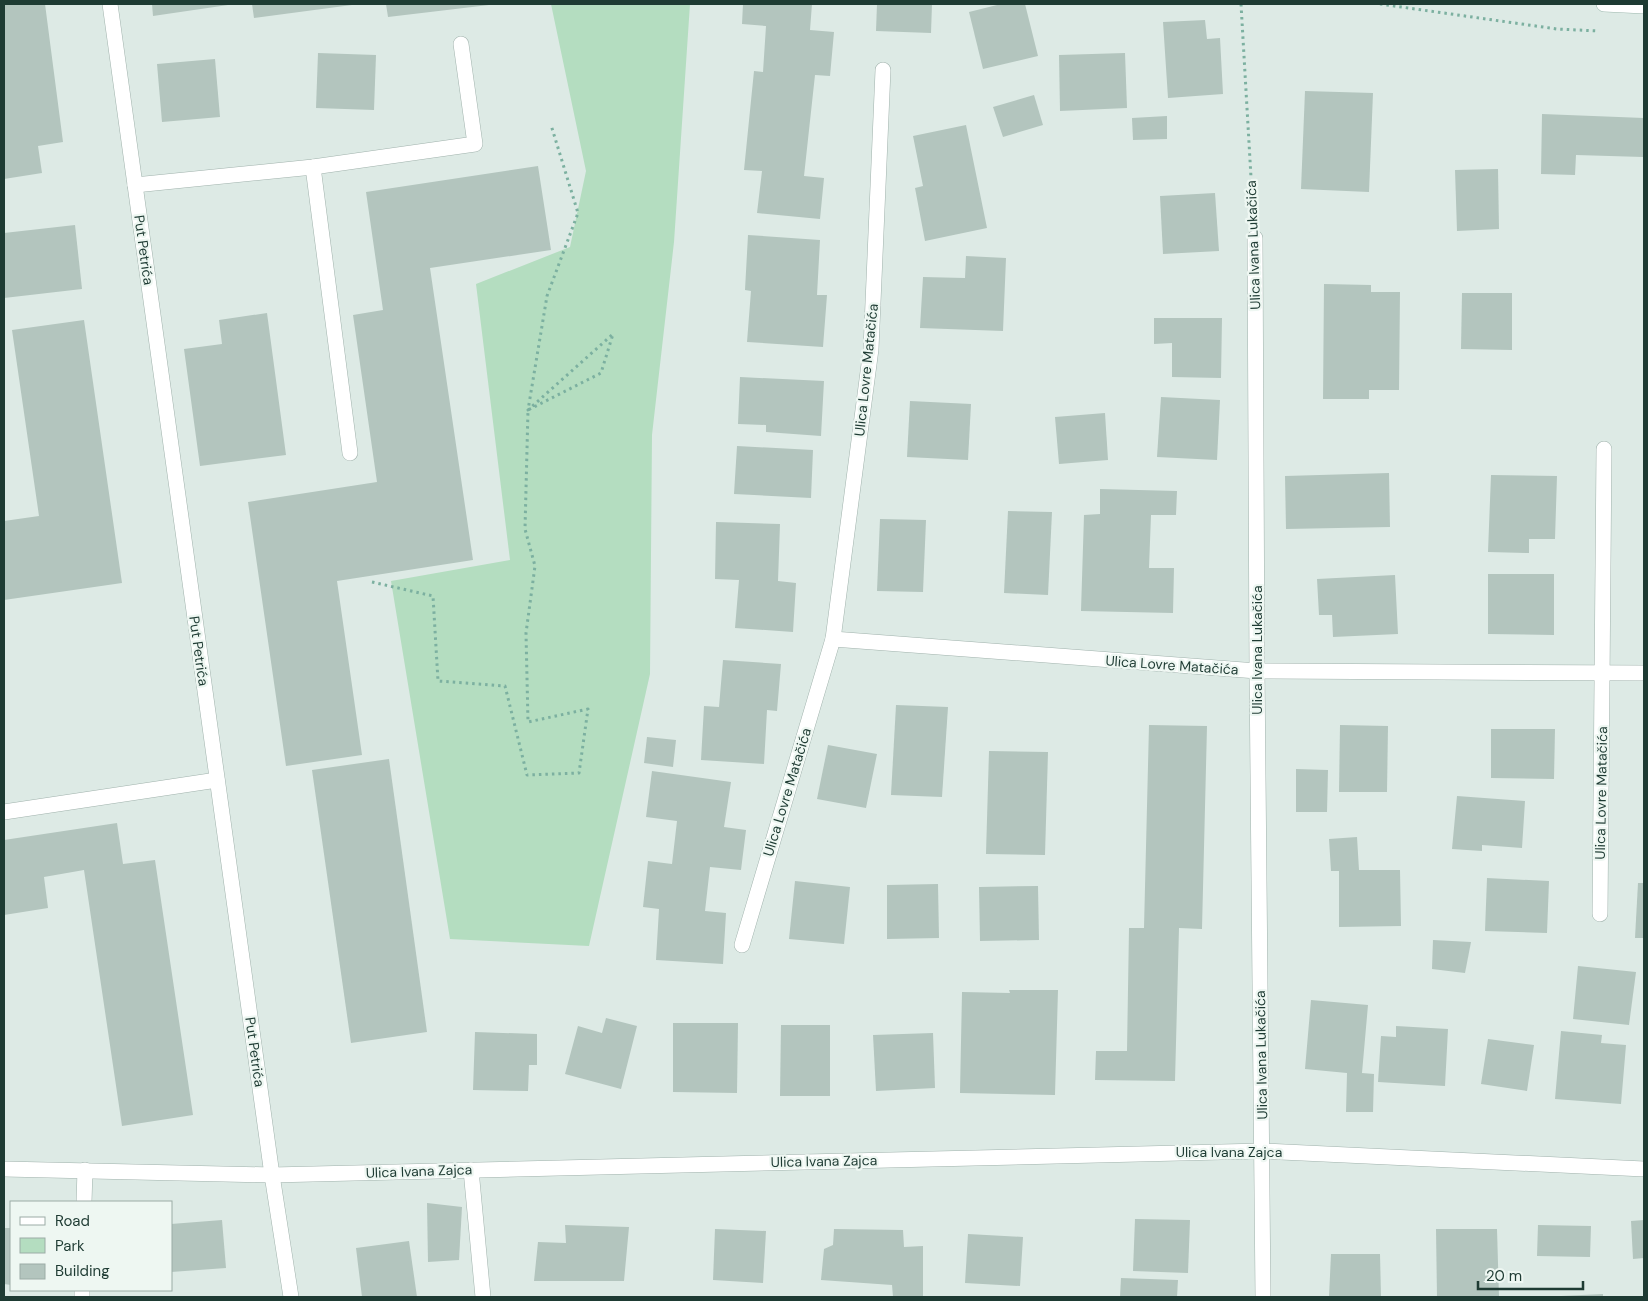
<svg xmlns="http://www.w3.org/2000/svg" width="1648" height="1301" font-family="'DM Sans',sans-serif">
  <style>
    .green { fill: #b4ddc0 }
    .building { fill: #b3c5be }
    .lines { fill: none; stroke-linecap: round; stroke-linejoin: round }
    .lane-casing { stroke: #a0b2ac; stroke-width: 16 }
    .street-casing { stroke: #a0b2ac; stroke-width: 16 }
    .secondary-casing { stroke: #9cb7ad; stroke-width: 16 }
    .path { stroke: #7cb0a0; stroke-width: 3; stroke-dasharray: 2.5 4; stroke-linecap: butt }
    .lane { stroke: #fff; stroke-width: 15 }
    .street { stroke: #fff; stroke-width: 15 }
    .secondary { stroke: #fff; stroke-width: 15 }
    .labels { text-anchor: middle; stroke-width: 4.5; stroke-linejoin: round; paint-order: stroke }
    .street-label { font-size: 14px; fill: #1e3b33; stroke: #eef7f2 }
  </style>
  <rect width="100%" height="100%" fill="#ddeae5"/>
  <path class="green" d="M 551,4 L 690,4 L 674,242 L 652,435 L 650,674 L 589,946 L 450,939 L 391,581 L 510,560 L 476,284 L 570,247 L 586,171 Z"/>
  <g class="building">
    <path d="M 4,4 L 45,4 L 63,142 L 38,146 L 42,173 L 4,179 Z"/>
    <path d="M 152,4 L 228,4 L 228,5 L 153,16 Z"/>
    <path d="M 252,4 L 352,4 L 352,5 L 254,18 Z"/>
    <path d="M 386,4 L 489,4 L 489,5 L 388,17 Z"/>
    <path d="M 743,4 L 812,4 L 810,30 L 834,32 L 830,76 L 815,75 L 804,176 L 824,178 L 820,219 L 757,213 L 762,171 L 744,170 L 754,71 L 763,72 L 766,26 L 742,24 Z"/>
    <path d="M 877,4 L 932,4 L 931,33 L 876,31 Z"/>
    <path d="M 1001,4 L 1025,4 L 1038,56 L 983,69 L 969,12 Z"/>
    <path d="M 1205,20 L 1207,39 L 1220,38 L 1223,94 L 1168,98 L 1163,22 Z"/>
    <path d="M 318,53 L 376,55 L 374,110 L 316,108 Z"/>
    <path d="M 1125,53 L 1127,108 L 1060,111 L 1059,55 Z"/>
    <path d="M 215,59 L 220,117 L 162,122 L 157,64 Z"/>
    <path d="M 1305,91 L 1373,93 L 1369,192 L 1301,189 Z"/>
    <path d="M 1034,95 L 1043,125 L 1003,137 L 993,107 Z"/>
    <path d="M 1542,114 L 1644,118 L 1643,157 L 1576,155 L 1575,175 L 1541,174 Z"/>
    <path d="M 1167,116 L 1167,139 L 1133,140 L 1132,118 Z"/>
    <path d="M 966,125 L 987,228 L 925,241 L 915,188 L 923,186 L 913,136 Z"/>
    <path d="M 538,166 L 551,250 L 430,268 L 473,560 L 337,581 L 362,755 L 286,766 L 248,502 L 377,482 L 353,315 L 383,310 L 366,192 Z"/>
    <path d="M 1498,169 L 1499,229 L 1457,231 L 1455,170 Z"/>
    <path d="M 1215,193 L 1219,251 L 1163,254 L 1160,196 Z"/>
    <path d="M 75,225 L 82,289 L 4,298 L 4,233 Z"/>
    <path d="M 748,235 L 820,240 L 817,295 L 827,295 L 823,347 L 747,342 L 751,291 L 745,290 Z"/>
    <path d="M 966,256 L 1006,258 L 1003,331 L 920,328 L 923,277 L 965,278 Z"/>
    <path d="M 1324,284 L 1371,285 L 1371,292 L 1400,292 L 1399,390 L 1369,390 L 1369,399 L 1323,399 Z"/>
    <path d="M 1462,293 L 1512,293 L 1512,350 L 1461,349 Z"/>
    <path d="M 267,313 L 286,455 L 200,466 L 184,349 L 222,344 L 219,320 Z"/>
    <path d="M 1154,318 L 1222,318 L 1221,378 L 1172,377 L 1172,343 L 1154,344 Z"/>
    <path d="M 84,320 L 122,583 L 4,600 L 4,521 L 39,516 L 12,330 Z"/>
    <path d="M 740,377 L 824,381 L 821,436 L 766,432 L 766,425 L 738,424 Z"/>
    <path d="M 1161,397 L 1220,400 L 1217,460 L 1157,457 Z"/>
    <path d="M 910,401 L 971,404 L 968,460 L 907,457 Z"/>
    <path d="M 1105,413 L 1108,460 L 1059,464 L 1055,417 Z"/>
    <path d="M 737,446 L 813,450 L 811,498 L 734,494 Z"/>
    <path d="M 1389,473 L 1390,527 L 1286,529 L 1285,476 Z"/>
    <path d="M 1491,475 L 1557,476 L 1555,539 L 1529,539 L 1529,553 L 1488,552 Z"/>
    <path d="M 1100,489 L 1177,491 L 1176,515 L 1151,515 L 1149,568 L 1174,568 L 1173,613 L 1081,611 L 1084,515 L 1100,514 Z"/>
    <path d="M 1008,511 L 1052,512 L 1048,595 L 1004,593 Z"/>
    <path d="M 880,519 L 926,520 L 923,592 L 877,591 Z"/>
    <path d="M 716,522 L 780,524 L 778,581 L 796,583 L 793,632 L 735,628 L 739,580 L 715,579 Z"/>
    <path d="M 1488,574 L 1554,574 L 1554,635 L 1488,634 Z"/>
    <path d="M 1395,575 L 1398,634 L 1333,637 L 1332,615 L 1319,615 L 1317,579 Z"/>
    <path d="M 723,660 L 781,664 L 777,711 L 767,710 L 764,764 L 701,760 L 704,706 L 719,707 Z"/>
    <path d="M 896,705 L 948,707 L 942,797 L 891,795 Z"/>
    <path d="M 1149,725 L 1207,726 L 1202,929 L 1179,928 L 1175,1081 L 1095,1080 L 1096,1051 L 1127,1051 L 1129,928 L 1144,928 Z"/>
    <path d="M 1340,725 L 1388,726 L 1387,792 L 1339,792 Z"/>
    <path d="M 1491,729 L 1555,729 L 1554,779 L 1491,778 Z"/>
    <path d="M 647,737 L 676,740 L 673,767 L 644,763 Z"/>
    <path d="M 828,745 L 877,754 L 866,808 L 817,799 Z"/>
    <path d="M 989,751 L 1048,752 L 1045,855 L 986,854 Z"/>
    <path d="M 389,759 L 427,1032 L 351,1043 L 312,770 Z"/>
    <path d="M 1296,769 L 1328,770 L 1327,812 L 1296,812 Z"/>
    <path d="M 652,771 L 731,782 L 724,827 L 746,830 L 741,870 L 710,867 L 705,911 L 726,913 L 723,964 L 656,960 L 659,909 L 643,907 L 648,861 L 672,864 L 677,821 L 646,817 Z"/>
    <path d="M 1457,796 L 1525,801 L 1522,848 L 1482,845 L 1482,851 L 1452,849 Z"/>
    <path d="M 117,823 L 123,864 L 155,860 L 193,1115 L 122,1126 L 84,870 L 44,877 L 48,908 L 4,915 L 4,840 Z"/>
    <path d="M 1357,837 L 1359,870 L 1400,870 L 1401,926 L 1339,927 L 1339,871 L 1331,871 L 1329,839 Z"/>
    <path d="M 1487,878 L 1549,881 L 1547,933 L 1485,931 Z"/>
    <path d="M 795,881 L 850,887 L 844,944 L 789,939 Z"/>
    <path d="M 1638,883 L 1644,883 L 1644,938 L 1635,938 Z"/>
    <path d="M 938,884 L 939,938 L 887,939 L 887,885 Z"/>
    <path d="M 1038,886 L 1039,940 L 980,941 L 979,887 Z"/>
    <path d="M 1433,940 L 1471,942 L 1465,973 L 1432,969 Z"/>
    <path d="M 1578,966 L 1636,972 L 1629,1025 L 1573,1019 Z"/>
    <path d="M 1009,990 L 1058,990 L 1055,1095 L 960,1093 L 962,992 L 1010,993 Z"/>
    <path d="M 1311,1000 L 1368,1005 L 1362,1073 L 1374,1074 L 1373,1112 L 1346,1112 L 1347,1073 L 1305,1069 Z"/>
    <path d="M 606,1018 L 637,1026 L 621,1089 L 565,1074 L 578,1026 L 602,1033 Z"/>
    <path d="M 673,1023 L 738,1023 L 737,1093 L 673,1092 Z"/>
    <path d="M 781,1025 L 830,1025 L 830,1096 L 780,1096 Z"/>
    <path d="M 1396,1026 L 1448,1029 L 1445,1086 L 1378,1082 L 1381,1036 L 1396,1037 Z"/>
    <path d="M 1561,1031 L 1602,1035 L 1601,1043 L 1626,1045 L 1621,1104 L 1555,1099 Z"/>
    <path d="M 475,1032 L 537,1034 L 537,1065 L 529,1065 L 528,1091 L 473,1090 Z"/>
    <path d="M 933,1033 L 935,1088 L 876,1091 L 873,1035 Z"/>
    <path d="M 1488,1039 L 1534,1045 L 1527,1091 L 1481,1084 Z"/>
    <path d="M 427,1203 L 462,1207 L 459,1260 L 428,1262 Z"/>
    <path d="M 1135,1219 L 1190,1220 L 1188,1273 L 1133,1271 Z"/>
    <path d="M 222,1220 L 226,1268 L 171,1272 L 171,1224 Z"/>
    <path d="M 1644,1220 L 1644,1258 L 1633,1259 L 1631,1221 Z"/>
    <path d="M 565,1225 L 629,1227 L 624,1281 L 534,1281 L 538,1242 L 566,1243 Z"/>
    <path d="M 1538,1225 L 1591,1226 L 1590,1257 L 1537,1256 Z"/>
    <path d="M 4,1228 L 11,1228 L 11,1285 L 4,1284 Z"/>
    <path d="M 715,1229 L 766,1231 L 763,1283 L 713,1280 Z"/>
    <path d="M 834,1229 L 903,1230 L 904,1247 L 923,1246 L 923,1297 L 893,1297 L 892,1285 L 821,1280 L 824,1249 L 833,1245 Z"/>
    <path d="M 1436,1229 L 1497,1229 L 1499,1297 L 1437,1297 Z"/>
    <path d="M 968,1234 L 1023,1237 L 1020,1286 L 965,1283 Z"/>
    <path d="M 409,1241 L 417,1297 L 362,1297 L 356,1248 Z"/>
    <path d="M 1331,1254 L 1380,1254 L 1381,1297 L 1329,1297 Z"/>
    <path d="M 1121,1278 L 1178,1280 L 1177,1297 L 1120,1297 Z"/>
    <path d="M 1603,1294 L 1603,1297 L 1561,1297 L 1561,1296 Z"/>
  </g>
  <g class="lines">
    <g class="lane-casing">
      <g id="lane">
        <path d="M 313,167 L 350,453"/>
        <path d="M 135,185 L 313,167 L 475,144 L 461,44"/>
        <path d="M 4,812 L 217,780"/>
        <path d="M 471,1170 L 483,1297"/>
        <path d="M 84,1202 L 85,1170"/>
        <path d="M 82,1297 L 82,1290"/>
      </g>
    </g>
    <g class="street-casing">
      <g id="street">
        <path d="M 110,4 L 272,1175 L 291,1297"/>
        <path d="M 1255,238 L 1257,671 L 1263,1297"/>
        <path d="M 833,639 L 1257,671 L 1644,673"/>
        <path d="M 1600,914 L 1604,449"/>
        <path d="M 742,945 L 833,639 L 871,349 L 883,70"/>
        <path d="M 4,1169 L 272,1175 L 1262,1151 L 1644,1169"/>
      </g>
    </g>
    <g class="secondary-casing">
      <path id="secondary" d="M 1604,4 L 1644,6"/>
    </g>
    <g class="path">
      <path d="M 1241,4 L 1253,212"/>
      <path d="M 1380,4 L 1557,29 L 1599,31"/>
      <path d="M 372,582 L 433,596 L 438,681 L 505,686 L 527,775 L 579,773 L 588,709 L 528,722 L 526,633 L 535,566 L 525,529 L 528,410 L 601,373 L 613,334 L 528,410 L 547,296 L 578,213 L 551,125"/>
    </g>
    <use href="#lane" class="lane"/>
    <use href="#street" class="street"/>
    <use href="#secondary" class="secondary"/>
  </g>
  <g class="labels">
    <g class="street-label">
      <text transform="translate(1253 245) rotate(-92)" y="5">Ulica Ivana Lukačića</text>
      <text transform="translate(144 250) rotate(82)" y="5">Put Petrića</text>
      <text transform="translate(866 370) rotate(-84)" y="5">Ulica Lovre Matačića</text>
      <text transform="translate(1257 650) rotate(-90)" y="5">Ulica Ivana Lukačića</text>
      <text transform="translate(199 651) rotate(82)" y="5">Put Petrića</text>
      <text transform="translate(1172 665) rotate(4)" y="5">Ulica Lovre Matačića</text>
      <text transform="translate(787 792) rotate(-73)" y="5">Ulica Lovre Matačića</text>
      <text transform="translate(1601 793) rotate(-89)" y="5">Ulica Lovre Matačića</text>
      <text transform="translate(255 1052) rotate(82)" y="5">Put Petrića</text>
      <text transform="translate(1261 1055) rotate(-91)" y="5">Ulica Ivana Lukačića</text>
      <text x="1229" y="1157">Ulica Ivana Zajca</text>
      <text transform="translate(824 1161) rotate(-1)" y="5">Ulica Ivana Zajca</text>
      <text transform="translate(419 1171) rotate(-2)" y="5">Ulica Ivana Zajca</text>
    </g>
  </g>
  <rect width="1648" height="1301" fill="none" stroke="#1e3b33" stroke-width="10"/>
  <rect x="10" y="1201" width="162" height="90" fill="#eef7f2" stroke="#9baca6"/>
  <rect x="20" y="1217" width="25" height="8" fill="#ffffff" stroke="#9baca6"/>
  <text x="55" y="1226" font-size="15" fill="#1e3b33">Road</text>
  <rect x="20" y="1238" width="25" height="15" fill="#b4ddc0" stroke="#9baca6"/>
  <text x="55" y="1251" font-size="15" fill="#1e3b33">Park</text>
  <rect x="20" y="1264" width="25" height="15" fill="#b3c5be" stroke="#9baca6"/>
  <text x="55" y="1276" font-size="15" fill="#1e3b33">Building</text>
  <path d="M1478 1281v8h105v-8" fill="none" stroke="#1e3b33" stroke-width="2.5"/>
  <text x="1486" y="1281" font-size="15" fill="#1e3b33" stroke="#eef7f2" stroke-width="4" paint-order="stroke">20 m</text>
</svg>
